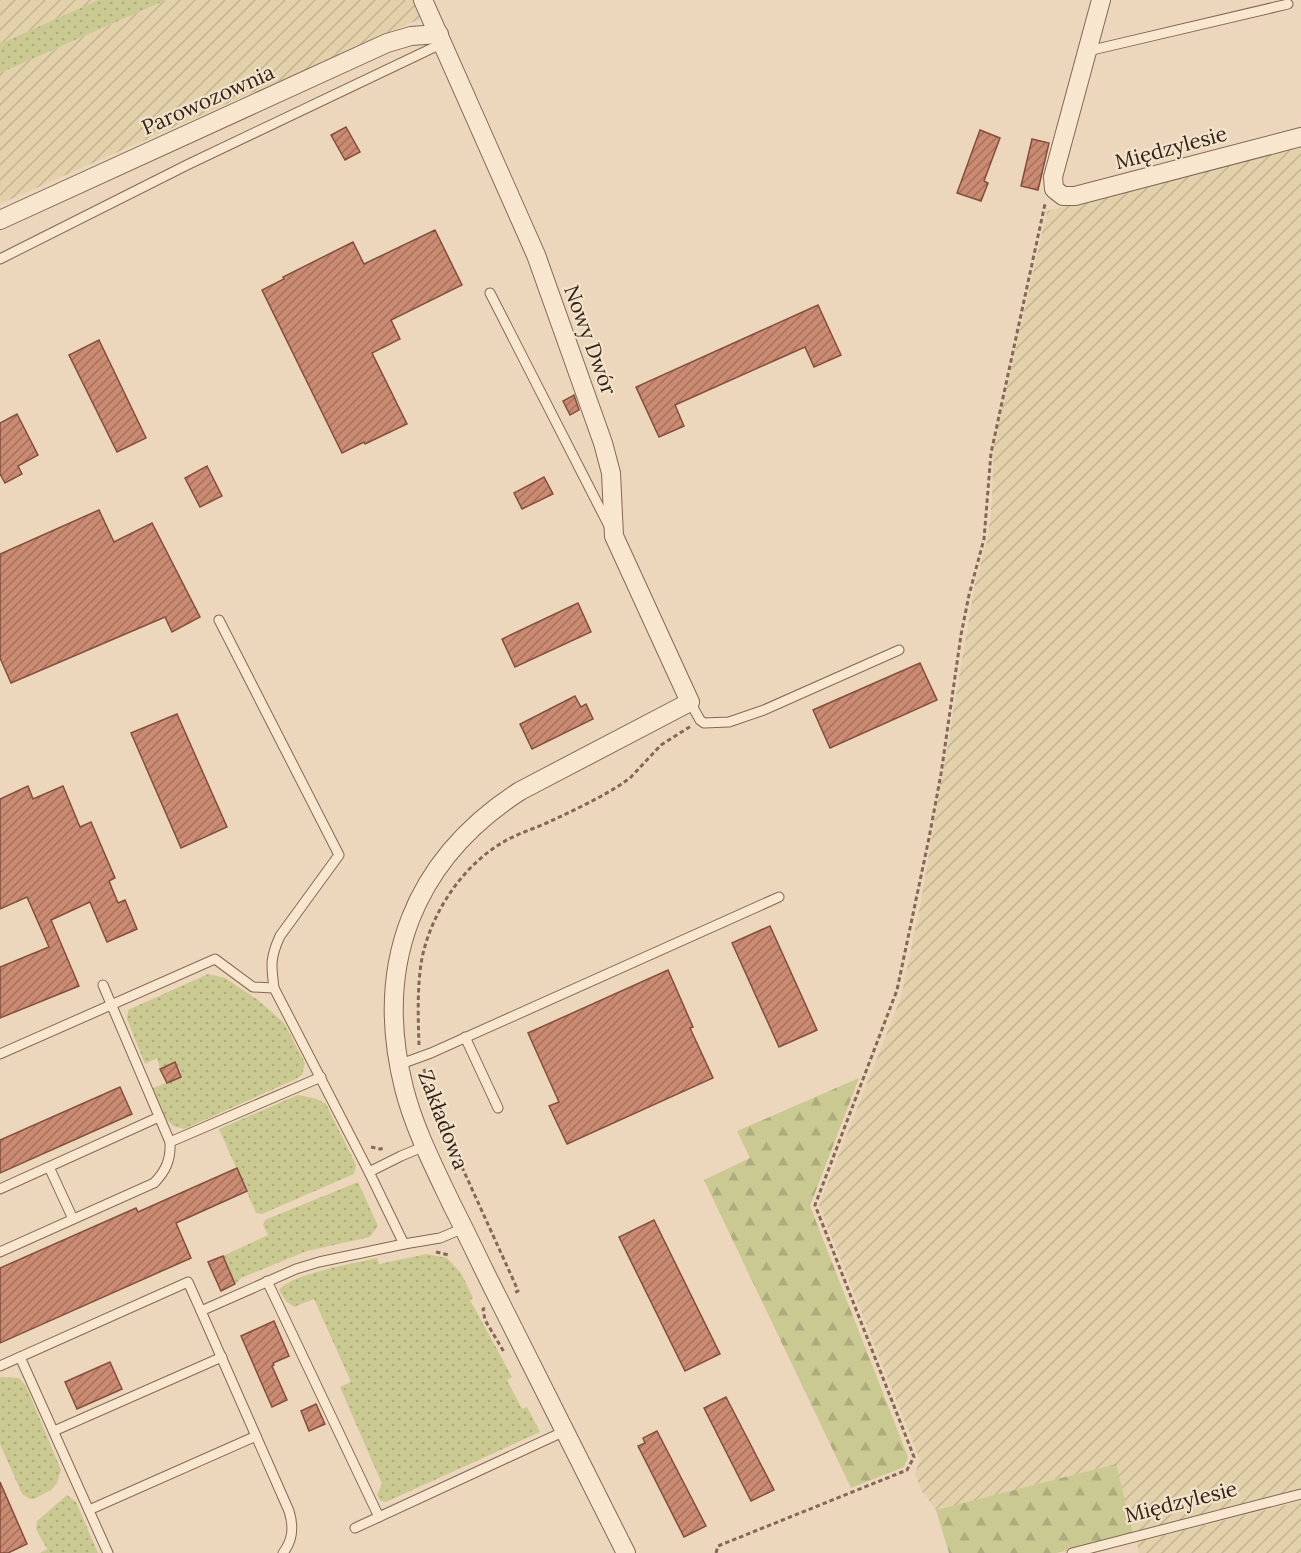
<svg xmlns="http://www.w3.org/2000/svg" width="1301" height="1553" font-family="Lora,serif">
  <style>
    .farmland { fill: url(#farmland-furrows) }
    .grass { fill: url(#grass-dots) }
    .forest { fill: url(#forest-firs) }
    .building { fill: url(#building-hatch); stroke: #834e3c; stroke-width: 1.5 }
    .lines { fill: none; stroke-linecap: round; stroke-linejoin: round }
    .lane-casing { stroke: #846856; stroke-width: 11 }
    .street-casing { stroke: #846856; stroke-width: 20 }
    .path { stroke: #846856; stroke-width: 3; stroke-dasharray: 4.5 3; stroke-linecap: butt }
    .lane { stroke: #f8e6cf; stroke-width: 9 }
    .street { stroke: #f8e6cf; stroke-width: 18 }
    .labels { text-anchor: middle; stroke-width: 4.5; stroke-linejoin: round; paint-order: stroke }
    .street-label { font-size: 21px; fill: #33231b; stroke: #f4e3cb }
  </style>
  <defs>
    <pattern id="farmland-furrows" width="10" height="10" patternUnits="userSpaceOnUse" patternTransform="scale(1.5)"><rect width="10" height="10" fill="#e2d1aa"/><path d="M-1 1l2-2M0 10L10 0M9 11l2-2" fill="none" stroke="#c2b392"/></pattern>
    <pattern id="grass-dots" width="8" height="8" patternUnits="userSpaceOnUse" patternTransform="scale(1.5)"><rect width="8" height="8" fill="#cac991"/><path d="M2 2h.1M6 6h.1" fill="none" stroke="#aeac7c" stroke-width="1.8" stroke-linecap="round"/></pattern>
    <pattern id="forest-firs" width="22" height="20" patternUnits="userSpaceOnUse" patternTransform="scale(1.5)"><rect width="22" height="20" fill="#cac991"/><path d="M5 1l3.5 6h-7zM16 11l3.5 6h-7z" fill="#aeac7c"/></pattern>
    <pattern id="building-hatch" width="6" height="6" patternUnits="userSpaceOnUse" patternTransform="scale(1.5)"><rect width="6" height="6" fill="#cb8b72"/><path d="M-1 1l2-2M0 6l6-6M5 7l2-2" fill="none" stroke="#a5715d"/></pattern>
  </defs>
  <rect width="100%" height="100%" fill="#edd7bc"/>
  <g class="farmland">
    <path d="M 0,0 L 98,0 L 0,44 Z"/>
    <path d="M 166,0 L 416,0 L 424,17 L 0,204 L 0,73 Z"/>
    <path d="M 1301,140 L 1301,1491 L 1133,1533 L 1115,1464 L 936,1510 L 921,1490 L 915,1473 L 920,1460 L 819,1205 L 901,997 L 920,906 L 975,584 L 988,538 L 992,497 L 994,444 L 1047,211 Z"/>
    <path d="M 1301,1501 L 1301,1553 L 1139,1553 L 1137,1542 Z"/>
  </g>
  <g class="grass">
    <path d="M 98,0 L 166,0 L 0,73 L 0,44 Z"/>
    <path d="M 208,974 L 225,978 L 258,1000 L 284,1023 L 305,1063 L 302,1075 L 294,1080 L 184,1129 L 173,1126 L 166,1119 L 153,1088 L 181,1077 L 175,1062 L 160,1069 L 157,1058 L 145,1064 L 127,1019 L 128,1010 Z"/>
    <path d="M 298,1095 L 317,1099 L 326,1104 L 356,1165 L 354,1174 L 262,1214 L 256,1213 L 219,1129 Z"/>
    <path d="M 358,1182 L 378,1226 L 370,1237 L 307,1251 L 241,1278 L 235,1284 L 223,1256 L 268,1235 L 263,1225 L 265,1220 Z"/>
    <path d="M 427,1254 L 447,1258 L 461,1273 L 473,1298 L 470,1300 L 512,1377 L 507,1380 L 522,1409 L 527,1407 L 540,1432 L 386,1502 L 381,1501 L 377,1495 L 382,1484 L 340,1387 L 351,1382 L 314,1299 L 294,1307 L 286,1301 L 279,1290 C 290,1274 356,1263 377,1258 L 379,1264 Z"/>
    <path d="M 0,1377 L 19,1378 L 26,1386 L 61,1470 L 57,1483 L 51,1490 L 34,1499 L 30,1499 L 22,1494 L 0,1444 Z"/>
    <path d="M 67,1495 L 76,1502 L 98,1553 L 40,1553 L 47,1549 L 36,1529 L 37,1521 Z"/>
  </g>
  <g class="forest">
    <path d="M 859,1078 L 810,1206 L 908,1457 L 904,1467 L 851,1488 L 704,1180 L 750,1158 L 737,1131 Z"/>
    <path d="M 1116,1464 L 1133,1533 L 1057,1553 L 949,1553 L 936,1510 Z"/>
  </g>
  <g class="building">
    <path d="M 346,127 L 360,152 L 345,160 L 331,135 Z"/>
    <path d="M 980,130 L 1000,138 L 984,181 L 988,183 L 981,201 L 957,193 Z"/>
    <path d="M 1032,139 L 1049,143 L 1038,190 L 1021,186 Z"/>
    <path d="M 435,230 L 462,285 L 391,320 L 400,339 L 372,353 L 407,424 L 365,444 L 364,442 L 342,453 L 262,290 L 284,279 L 283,277 L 353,242 L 364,264 Z"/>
    <path d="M 818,305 L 841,355 L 814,367 L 805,347 L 675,405 L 684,426 L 659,437 L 636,387 Z"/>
    <path d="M 99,340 L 146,438 L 117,452 L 69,355 Z"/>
    <path d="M 574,395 L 579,410 L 570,415 L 563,401 Z"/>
    <path d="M 17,414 L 38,455 L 18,466 L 22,474 L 5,483 L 0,474 L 0,423 Z"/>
    <path d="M 207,466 L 222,496 L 200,507 L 185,478 Z"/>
    <path d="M 544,477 L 553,494 L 522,509 L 514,493 Z"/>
    <path d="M 99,510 L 114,542 L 152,523 L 200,617 L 172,632 L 165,617 L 11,683 L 0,658 L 0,554 Z"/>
    <path d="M 578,603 L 591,632 L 515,667 L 502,639 Z"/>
    <path d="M 920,663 L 937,700 L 830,748 L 813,710 Z"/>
    <path d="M 575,696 L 581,707 L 586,704 L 593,719 L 532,749 L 520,724 Z"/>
    <path d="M 177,714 L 227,827 L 181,848 L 131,733 Z"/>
    <path d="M 28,786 L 33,799 L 63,786 L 80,827 L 91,822 L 115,878 L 109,881 L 118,903 L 125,900 L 137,929 L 107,942 L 90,902 L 51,920 L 79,986 L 0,1018 L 0,967 L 49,947 L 27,897 L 0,909 L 0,799 Z"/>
    <path d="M 770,926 L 817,1030 L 779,1047 L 732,943 Z"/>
    <path d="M 668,970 L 693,1027 L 690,1028 L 713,1078 L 567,1144 L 549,1106 L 559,1102 L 528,1033 Z"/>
    <path d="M 175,1062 L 181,1077 L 167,1083 L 160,1069 Z"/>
    <path d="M 120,1087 L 132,1114 L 0,1173 L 0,1140 Z"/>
    <path d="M 237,1168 L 247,1191 L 176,1223 L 191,1258 L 0,1343 L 0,1268 L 136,1208 L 138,1212 Z"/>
    <path d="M 654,1220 L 720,1354 L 685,1371 L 619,1237 Z"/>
    <path d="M 223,1256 L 235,1284 L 221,1291 L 208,1262 Z"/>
    <path d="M 274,1321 L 289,1356 L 273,1363 L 274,1365 L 272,1366 L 287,1400 L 272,1407 L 241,1336 Z"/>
    <path d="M 110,1362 L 122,1389 L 77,1409 L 65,1382 Z"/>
    <path d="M 726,1397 L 774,1490 L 751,1501 L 704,1408 Z"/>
    <path d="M 316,1404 L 325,1424 L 309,1431 L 301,1411 Z"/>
    <path d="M 657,1431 L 706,1526 L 684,1537 L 638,1446 L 645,1443 L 643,1438 Z"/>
    <path d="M 0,1482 L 27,1544 L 8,1553 L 0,1553 Z"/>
  </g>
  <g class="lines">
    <g class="lane-casing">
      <g id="lane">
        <path d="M 1088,51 L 1288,4"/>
        <path d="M 0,259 L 189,164 L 443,43"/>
        <path d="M 490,293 L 609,526"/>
        <path d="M 219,620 L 339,855 L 280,936 C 270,958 271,965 274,988 L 369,1172"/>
        <path d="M 690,702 L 700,720 L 704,723 L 729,722 L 764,710 L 899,650"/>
        <path d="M 103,985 L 170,1142 L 321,1077"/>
        <path d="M 465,1037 L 498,1108"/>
        <path d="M 0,1054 L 215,959 L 253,987 L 274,988"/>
        <path d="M 398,1065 L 431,1053 L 779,897"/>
        <path d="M 425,1146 L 401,1156 L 369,1172 L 404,1244 L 440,1238 L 464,1228"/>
        <path d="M 49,1167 L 73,1219"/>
        <path d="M 0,1189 L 159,1117"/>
        <path d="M 0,1252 L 154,1183 C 166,1171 171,1159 170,1142"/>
        <path d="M 267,1281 L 379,1517"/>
        <path d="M 201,1311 L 289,1511 C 294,1527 293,1540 283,1553"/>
        <path d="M 20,1357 L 108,1553"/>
        <path d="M 0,1366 L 188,1282 L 201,1311 L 296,1269 L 319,1262 L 404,1244"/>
        <path d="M 54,1431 L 222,1357"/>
        <path d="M 89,1510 L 256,1436"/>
        <path d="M 355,1528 L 565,1431"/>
        <path d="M 1072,1553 L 1301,1494"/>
      </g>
    </g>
    <g class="street-casing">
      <g id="street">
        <path d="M 423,0 L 536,255 L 603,443 L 611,473 L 614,536 L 690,702 L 520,791 C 413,860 373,965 404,1088 C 414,1128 434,1167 452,1205 C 468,1236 482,1267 498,1298 C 541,1383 583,1468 626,1553"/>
        <path d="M 1101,0 L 1053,177 L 1054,189 L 1063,196 L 1075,196 L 1301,137"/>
        <path d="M 0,220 L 387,43 L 411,36 L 439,34"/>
      </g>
    </g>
    <g class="path">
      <path d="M 419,1045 C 418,1017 417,986 422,958 C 432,911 463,865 505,841 C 519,833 536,828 551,821 C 574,810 598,799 620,785 L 630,778 L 661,745 L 691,726"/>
      <path d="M 424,1069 L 437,1112 L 516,1286 L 518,1291 L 514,1293"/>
      <path d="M 371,1147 L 380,1149 L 385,1148"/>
      <path d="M 436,1252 L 449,1255"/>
      <path d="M 485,1308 L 483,1309 L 485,1320 L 504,1352"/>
      <path d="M 716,1553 L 718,1546 L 907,1470 L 914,1457 L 815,1205 L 897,990 L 929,838 L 941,774 L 961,635 L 969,595 L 984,539 L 991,453 L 1045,204"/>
    </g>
    <use href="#lane" class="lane"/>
    <use href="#street" class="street"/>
  </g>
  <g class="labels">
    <g class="street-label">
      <text transform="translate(208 100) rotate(-24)" y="7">Parowozownia</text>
      <text transform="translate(1171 148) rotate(-15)" y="7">Międzylesie</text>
      <text transform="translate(590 340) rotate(70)" y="7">Nowy Dwór</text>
      <text transform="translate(443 1120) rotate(69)" y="7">Zakładowa</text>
      <text transform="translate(1181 1502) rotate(-14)" y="7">Międzylesie</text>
    </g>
  </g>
</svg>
